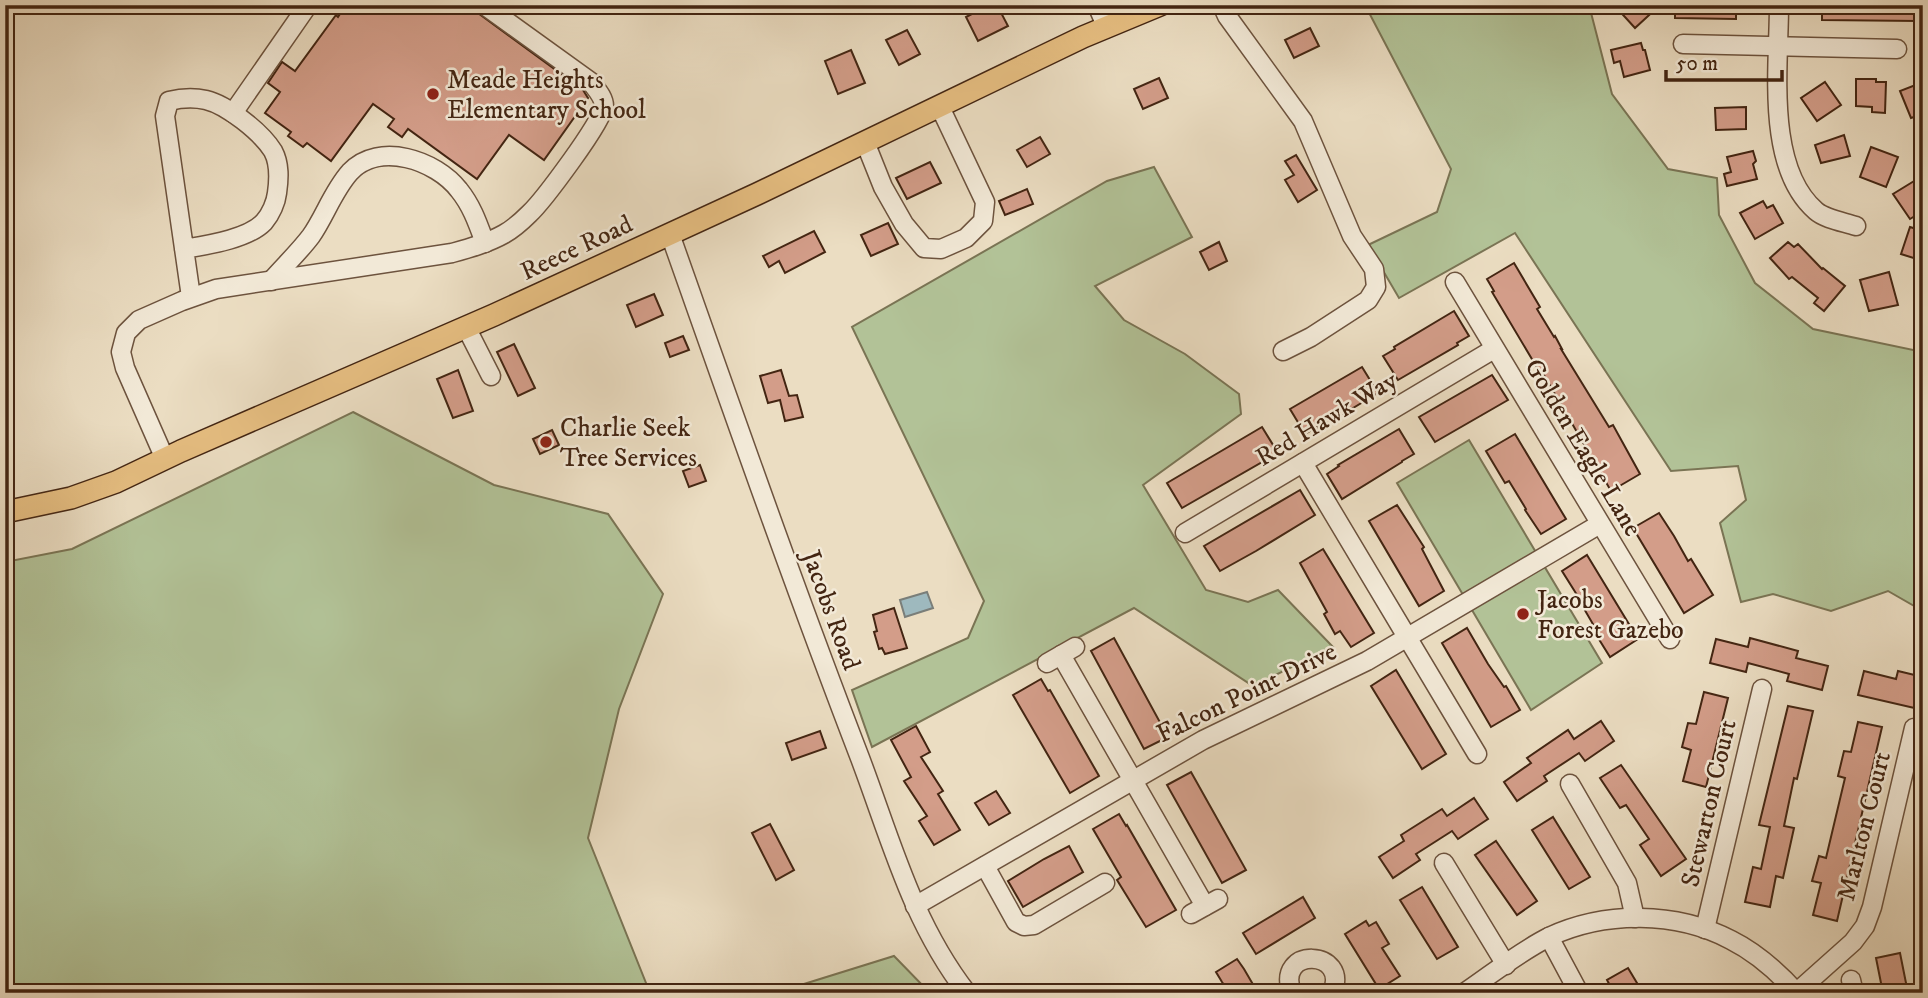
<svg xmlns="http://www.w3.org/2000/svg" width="1928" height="998" font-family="'IM FELL DW Pica',serif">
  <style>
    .green { fill: #b2c297; stroke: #7a7454; stroke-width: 2 }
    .water { fill: #9eb9be; stroke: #7a7e79; stroke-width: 2 }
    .building { fill: #d39d89; stroke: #432512; stroke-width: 2 }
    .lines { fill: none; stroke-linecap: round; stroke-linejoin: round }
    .minor-casing { stroke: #6d533e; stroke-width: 21 }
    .major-casing { stroke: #432512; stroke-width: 24 }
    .minor { stroke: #f2e9d7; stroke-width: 18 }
    .major { stroke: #e6be81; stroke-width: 21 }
    .poi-dot { fill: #8f2418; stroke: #f2e9d7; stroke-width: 2.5 }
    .labels { text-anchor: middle; stroke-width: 5; stroke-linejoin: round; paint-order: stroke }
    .poi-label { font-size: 26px; fill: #432512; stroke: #f2e9d7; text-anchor: start }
    .street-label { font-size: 26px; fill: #432512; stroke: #f2e9d7 }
  </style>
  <rect width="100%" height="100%" fill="#ebddc2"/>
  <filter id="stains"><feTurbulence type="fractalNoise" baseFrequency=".00286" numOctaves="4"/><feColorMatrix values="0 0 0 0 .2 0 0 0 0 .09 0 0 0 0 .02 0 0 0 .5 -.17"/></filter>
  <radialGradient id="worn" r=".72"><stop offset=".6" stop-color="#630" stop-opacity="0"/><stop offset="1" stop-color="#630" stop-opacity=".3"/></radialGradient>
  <g class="green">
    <path d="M 1365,5 L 1589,5 L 1612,94 L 1668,169 L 1717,178 L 1719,215 L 1755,283 L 1813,329 L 1923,352 L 1923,611 L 1888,591 L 1831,611 L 1773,594 L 1741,602 L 1720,523 L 1746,500 L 1738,466 L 1671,471 L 1515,233 L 1399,298 L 1368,245 L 1437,212 L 1451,169 Z"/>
    <path d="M 1154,167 L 1192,237 L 1095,286 L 1124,320 L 1185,354 L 1239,394 L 1241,414 L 1143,485 L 1206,590 L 1248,602 L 1278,590 L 1333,647 L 1253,686 L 1134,608 L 872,747 L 852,690 L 968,638 L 984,601 L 852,327 L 1107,181 Z"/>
    <path d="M 353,412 L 494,485 L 608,514 L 663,594 L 619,709 L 588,838 L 650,993 L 5,993 L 5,562 L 72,549 Z"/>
    <path d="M 1469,440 L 1602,663 L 1531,710 L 1397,483 Z"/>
    <path d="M 894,956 L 930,993 L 775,993 Z"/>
  </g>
  <path class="water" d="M 927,592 L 933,608 L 905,617 L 900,600 Z"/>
  <g class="building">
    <path d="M 346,5 L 467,5 L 583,90 L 588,98 L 544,160 L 509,135 L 477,179 L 408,129 L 402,137 L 388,127 L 394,119 L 373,104 L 331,161 L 307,143 L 303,147 L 288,136 L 291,132 L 265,113 L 280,92 L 268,83 L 282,62 L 295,71 L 336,15 L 338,17 Z"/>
    <path d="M 989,5 L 997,5 L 1008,26 L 978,41 L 966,17 Z"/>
    <path d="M 1614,5 L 1660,5 L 1635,28 Z"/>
    <path d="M 1675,5 L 1736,5 L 1736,19 L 1675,18 Z"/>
    <path d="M 1822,5 L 1923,5 L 1923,18 L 1918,18 L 1918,21 L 1822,20 Z"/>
    <path d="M 1310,28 L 1319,46 L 1294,58 L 1285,40 Z"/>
    <path d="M 907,30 L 920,54 L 899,65 L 886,40 Z"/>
    <path d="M 1641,43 L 1643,50 L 1645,50 L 1650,70 L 1624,77 L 1620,61 L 1614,63 L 1611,50 Z"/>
    <path d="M 851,50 L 865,83 L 838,94 L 825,61 Z"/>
    <path d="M 1159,78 L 1168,98 L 1143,109 L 1134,89 Z"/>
    <path d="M 1856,79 L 1876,79 L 1876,82 L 1886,82 L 1885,113 L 1872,112 L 1872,107 L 1856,106 Z"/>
    <path d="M 1825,82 L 1841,105 L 1817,121 L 1801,98 Z"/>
    <path d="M 1918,84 L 1920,88 L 1923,87 L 1923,114 L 1911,118 L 1900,91 Z"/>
    <path d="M 1746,107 L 1746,129 L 1716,130 L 1715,108 Z"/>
    <path d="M 1844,135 L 1850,156 L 1821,163 L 1815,145 Z"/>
    <path d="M 1040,137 L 1050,154 L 1027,167 L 1017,150 Z"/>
    <path d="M 1871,147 L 1898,157 L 1886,187 L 1860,177 Z"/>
    <path d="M 1753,151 L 1756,161 L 1753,164 L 1757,179 L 1727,186 L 1724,174 L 1731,172 L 1727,157 Z"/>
    <path d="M 1296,155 L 1317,190 L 1298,202 L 1285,180 L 1294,175 L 1285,161 Z"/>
    <path d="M 930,162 L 941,183 L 907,199 L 896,178 Z"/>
    <path d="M 1919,178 L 1923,184 L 1923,211 L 1910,219 L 1893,194 Z"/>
    <path d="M 1027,189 L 1033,204 L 1005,215 L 999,201 Z"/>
    <path d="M 1763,201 L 1767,208 L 1773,205 L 1783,223 L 1755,239 L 1740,213 Z"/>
    <path d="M 888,223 L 898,244 L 871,256 L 861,235 Z"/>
    <path d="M 1910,227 L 1923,231 L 1923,261 L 1901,254 Z"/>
    <path d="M 814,231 L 825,252 L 785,273 L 779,261 L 769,267 L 763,256 Z"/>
    <path d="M 1219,242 L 1227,261 L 1209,270 L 1200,252 Z"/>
    <path d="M 1788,242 L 1794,247 L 1798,244 L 1822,269 L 1823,268 L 1845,286 L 1824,311 L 1814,303 L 1818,298 L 1792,277 L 1789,279 L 1770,258 Z"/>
    <path d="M 1514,263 L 1540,307 L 1537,309 L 1554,337 L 1555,336 L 1562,349 L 1561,349 L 1609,427 L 1613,425 L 1640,474 L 1611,491 L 1544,375 L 1542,376 L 1492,292 L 1494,291 L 1487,279 Z"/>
    <path d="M 1889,272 L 1898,305 L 1869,311 L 1860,280 Z"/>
    <path d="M 654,294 L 663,315 L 636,327 L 627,305 Z"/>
    <path d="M 1454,311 L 1469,336 L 1457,343 L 1458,345 L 1398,380 L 1383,356 L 1395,349 L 1394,347 Z"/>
    <path d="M 683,336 L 689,350 L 670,357 L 665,343 Z"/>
    <path d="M 514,344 L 535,388 L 518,396 L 497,352 Z"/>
    <path d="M 1362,367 L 1378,393 L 1318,429 L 1317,427 L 1305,434 L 1290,409 Z"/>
    <path d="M 458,370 L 473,411 L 453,418 L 437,379 Z"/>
    <path d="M 781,370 L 789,396 L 797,395 L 803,417 L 785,421 L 780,400 L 768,403 L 760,376 Z"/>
    <path d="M 1492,375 L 1508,400 L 1435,442 L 1419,417 Z"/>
    <path d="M 1262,427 L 1278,453 L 1182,508 L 1167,483 Z"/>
    <path d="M 1399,429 L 1414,454 L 1402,461 L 1402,462 L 1342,499 L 1327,474 L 1339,466 L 1338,465 Z"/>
    <path d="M 552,430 L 559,445 L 540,454 L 533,439 Z"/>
    <path d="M 1515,434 L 1566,519 L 1541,534 L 1525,510 L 1526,509 L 1509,481 L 1505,483 L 1486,451 Z"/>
    <path d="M 700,465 L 706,481 L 689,487 L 683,471 Z"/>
    <path d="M 1300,490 L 1315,515 L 1256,551 L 1220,571 L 1204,546 Z"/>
    <path d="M 1397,505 L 1424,547 L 1422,549 L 1444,591 L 1419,606 L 1369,521 Z"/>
    <path d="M 1659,513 L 1674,536 L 1688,561 L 1691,559 L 1713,595 L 1684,613 L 1633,528 Z"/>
    <path d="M 1323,549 L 1374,633 L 1351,647 L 1340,631 L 1335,634 L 1324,614 L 1327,612 L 1300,563 Z"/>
    <path d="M 1587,555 L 1638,639 L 1610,657 L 1595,633 L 1597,631 L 1583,607 L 1584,606 L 1562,571 Z"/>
    <path d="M 894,608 L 907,648 L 885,654 L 882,648 L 879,649 L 874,632 L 877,631 L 873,615 Z"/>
    <path d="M 1467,628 L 1488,664 L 1504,687 L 1506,686 L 1520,710 L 1491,727 L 1442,643 Z"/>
    <path d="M 1114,638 L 1168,737 L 1144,749 L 1091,651 Z"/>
    <path d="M 1750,638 L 1798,651 L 1796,658 L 1828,666 L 1822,690 L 1787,681 L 1789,674 L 1748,663 L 1746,672 L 1710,663 L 1716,639 L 1748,647 Z"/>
    <path d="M 1396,670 L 1446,754 L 1422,769 L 1371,686 Z"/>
    <path d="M 1864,671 L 1896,679 L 1898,671 L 1923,677 L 1923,710 L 1858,695 Z"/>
    <path d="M 1041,679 L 1048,691 L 1050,690 L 1099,776 L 1070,793 L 1013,695 Z"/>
    <path d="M 1704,692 L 1728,698 L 1706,787 L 1683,781 L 1691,750 L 1682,747 L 1688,723 L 1696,724 Z"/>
    <path d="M 1788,706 L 1813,711 L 1797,779 L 1794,778 L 1784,826 L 1794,828 L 1783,878 L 1776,876 L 1770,907 L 1745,902 L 1753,867 L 1761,869 L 1770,827 L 1759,825 Z"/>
    <path d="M 1601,721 L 1614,741 L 1585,761 L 1579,753 L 1544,776 L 1547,781 L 1517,801 L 1504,782 L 1531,763 L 1527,758 L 1568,730 L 1574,739 Z"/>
    <path d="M 1858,722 L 1882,727 L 1837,921 L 1813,915 L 1821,883 L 1812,881 L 1819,856 L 1826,858 L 1845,778 L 1838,776 L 1844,751 L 1851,752 Z"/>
    <path d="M 916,726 L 930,752 L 921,757 L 943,791 L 938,794 L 960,830 L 934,845 L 919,821 L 927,816 L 904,781 L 911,777 L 891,740 Z"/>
    <path d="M 820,731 L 826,748 L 792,760 L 786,743 Z"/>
    <path d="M 1621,765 L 1686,859 L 1661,876 L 1640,845 L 1649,839 L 1626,805 L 1620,808 L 1600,778 Z"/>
    <path d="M 1191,772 L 1246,870 L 1222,883 L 1167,785 Z"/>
    <path d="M 996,791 L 1010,813 L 989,825 L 975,803 Z"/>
    <path d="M 1474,798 L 1488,819 L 1458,839 L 1452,831 L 1416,854 L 1420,860 L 1393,878 L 1379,857 L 1404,841 L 1401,835 L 1442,809 L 1447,816 Z"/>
    <path d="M 1119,814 L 1126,826 L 1127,825 L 1176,910 L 1146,927 L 1117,880 L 1121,877 L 1093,829 Z"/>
    <path d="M 1553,817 L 1590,877 L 1569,889 L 1532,830 Z"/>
    <path d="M 770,824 L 794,870 L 776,880 L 752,833 Z"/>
    <path d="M 1496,841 L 1537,901 L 1517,915 L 1475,855 Z"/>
    <path d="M 1069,846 L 1083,872 L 1023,907 L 1008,881 L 1044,859 Z"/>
    <path d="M 1422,887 L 1458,947 L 1437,959 L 1400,900 Z"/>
    <path d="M 1303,897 L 1315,918 L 1256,954 L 1243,933 Z"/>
    <path d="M 1366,921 L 1369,926 L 1376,922 L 1389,944 L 1382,948 L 1400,976 L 1379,989 L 1345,934 Z"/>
    <path d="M 1900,953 L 1908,993 L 1883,993 L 1876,958 Z"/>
    <path d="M 1237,959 L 1244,969 L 1258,993 L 1230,993 L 1222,982 L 1216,972 Z"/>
    <path d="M 1628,968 L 1643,993 L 1614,993 L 1607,980 Z"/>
  </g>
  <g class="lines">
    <g class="minor-casing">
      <g id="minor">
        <path d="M 1097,5 L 1107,28"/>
        <path d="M 1222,5 L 1227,16 L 1303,121 L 1352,236 L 1374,269 L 1376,287 L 1368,300 L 1311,337 L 1283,351"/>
        <path d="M 1779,5 C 1779,66 1765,167 1816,211 C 1825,219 1844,222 1856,226"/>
        <path d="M 1683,44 L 1897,49"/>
        <path d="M 233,113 L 308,5"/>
        <path d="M 865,142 L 883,187 L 904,224 L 924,248 L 941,249 L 966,238 L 983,221 L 985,202 L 940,107"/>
        <path d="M 670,234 C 732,409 793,584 860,758 C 891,840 912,922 967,993"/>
        <path d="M 184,249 C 207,245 248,239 264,222 C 271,214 276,202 277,193 C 279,179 280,164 273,151 C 261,132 227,105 206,100 C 193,97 181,98 169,101 L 165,116 L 191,297"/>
        <path d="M 271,281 C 284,266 299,252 311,236 C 325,216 333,191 350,172 C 379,141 436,160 459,190 C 472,206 478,224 485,243"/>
        <path d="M 1455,282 L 1670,639"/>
        <path d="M 466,327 L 491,376"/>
        <path d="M 165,459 L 125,368 L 121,352 L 126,333 L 139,320 L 182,301 L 216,289 L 452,253 C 470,248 488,243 504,234 C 513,229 522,221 529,214 C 543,201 603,121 604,106 C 604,97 596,89 591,82 L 484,5"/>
        <path d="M 1303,463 L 1477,754"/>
        <path d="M 1185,533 L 1494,349"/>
        <path d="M 1061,655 L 1205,906"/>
        <path d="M 1047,663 L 1075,647"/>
        <path d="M 1570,784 L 1627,883 L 1635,918"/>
        <path d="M 1444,863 L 1506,965"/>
        <path d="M 985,866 L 1016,922 L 1024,926 L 1034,925 L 1105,883"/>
        <path d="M 915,906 L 1203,740 L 1367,661 L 1600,524"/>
        <path d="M 1191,914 L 1218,899"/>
        <path d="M 1705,929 L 1762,689"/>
        <path d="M 1549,937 L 1579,993"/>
        <path d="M 1851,980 L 1854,993"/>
        <path d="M 1797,992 L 1853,942 L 1865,926 L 1872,907 L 1914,728"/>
        <path d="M 1292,993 C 1274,946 1351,949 1332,993"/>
        <path d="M 1464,993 C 1492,974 1519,952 1549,937 C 1605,911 1676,911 1731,940 C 1757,953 1778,972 1797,993"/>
      </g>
    </g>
    <g class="major-casing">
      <path id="major" d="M 5,512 L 71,498 L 116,482 L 181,451 L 494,315 L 757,194 L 1083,37 L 1160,5"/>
    </g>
    <use href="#minor" class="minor"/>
    <use href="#major" class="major"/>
  </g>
  <g class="poi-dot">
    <circle cx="433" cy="94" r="7"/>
    <circle cx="546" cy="442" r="7"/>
    <circle cx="1523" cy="614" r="7"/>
  </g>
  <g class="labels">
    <g class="poi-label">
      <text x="447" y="88">Meade Heights<tspan x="447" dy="30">Elementary School</tspan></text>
      <text x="560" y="436">Charlie Seek<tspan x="560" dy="30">Tree Services</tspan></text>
      <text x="1537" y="608">Jacobs<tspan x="1537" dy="30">Forest Gazebo</tspan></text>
    </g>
    <g class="street-label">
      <text transform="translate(576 247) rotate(-25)" y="9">Reece Road</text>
      <text transform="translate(1326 418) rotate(-31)" y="9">Red Hawk Way</text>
      <text transform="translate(1584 447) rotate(59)" y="9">Golden Eagle Lane</text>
      <text transform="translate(832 610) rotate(70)" y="9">Jacobs Road</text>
      <text transform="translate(1246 692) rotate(-26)" y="9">Falcon Point Drive</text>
      <text transform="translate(1708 803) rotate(-77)" y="9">Stewarton Court</text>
      <text transform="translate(1863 826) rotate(-76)" y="9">Marlton Court</text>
    </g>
  </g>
  <rect width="1928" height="998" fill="none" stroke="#ebddc2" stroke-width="28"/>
  <rect x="7" y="7" width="1914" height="984" fill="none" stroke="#432512" stroke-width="3.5"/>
  <rect x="14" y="14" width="1900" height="970" fill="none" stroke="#432512" stroke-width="2"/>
  <path d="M1666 70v10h116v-10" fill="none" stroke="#432512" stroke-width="3.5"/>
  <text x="1676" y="70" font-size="21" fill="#432512" stroke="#f2e9d7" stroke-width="5" paint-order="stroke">50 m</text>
  <rect width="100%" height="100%" filter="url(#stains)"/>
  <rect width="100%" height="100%" fill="url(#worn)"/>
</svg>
